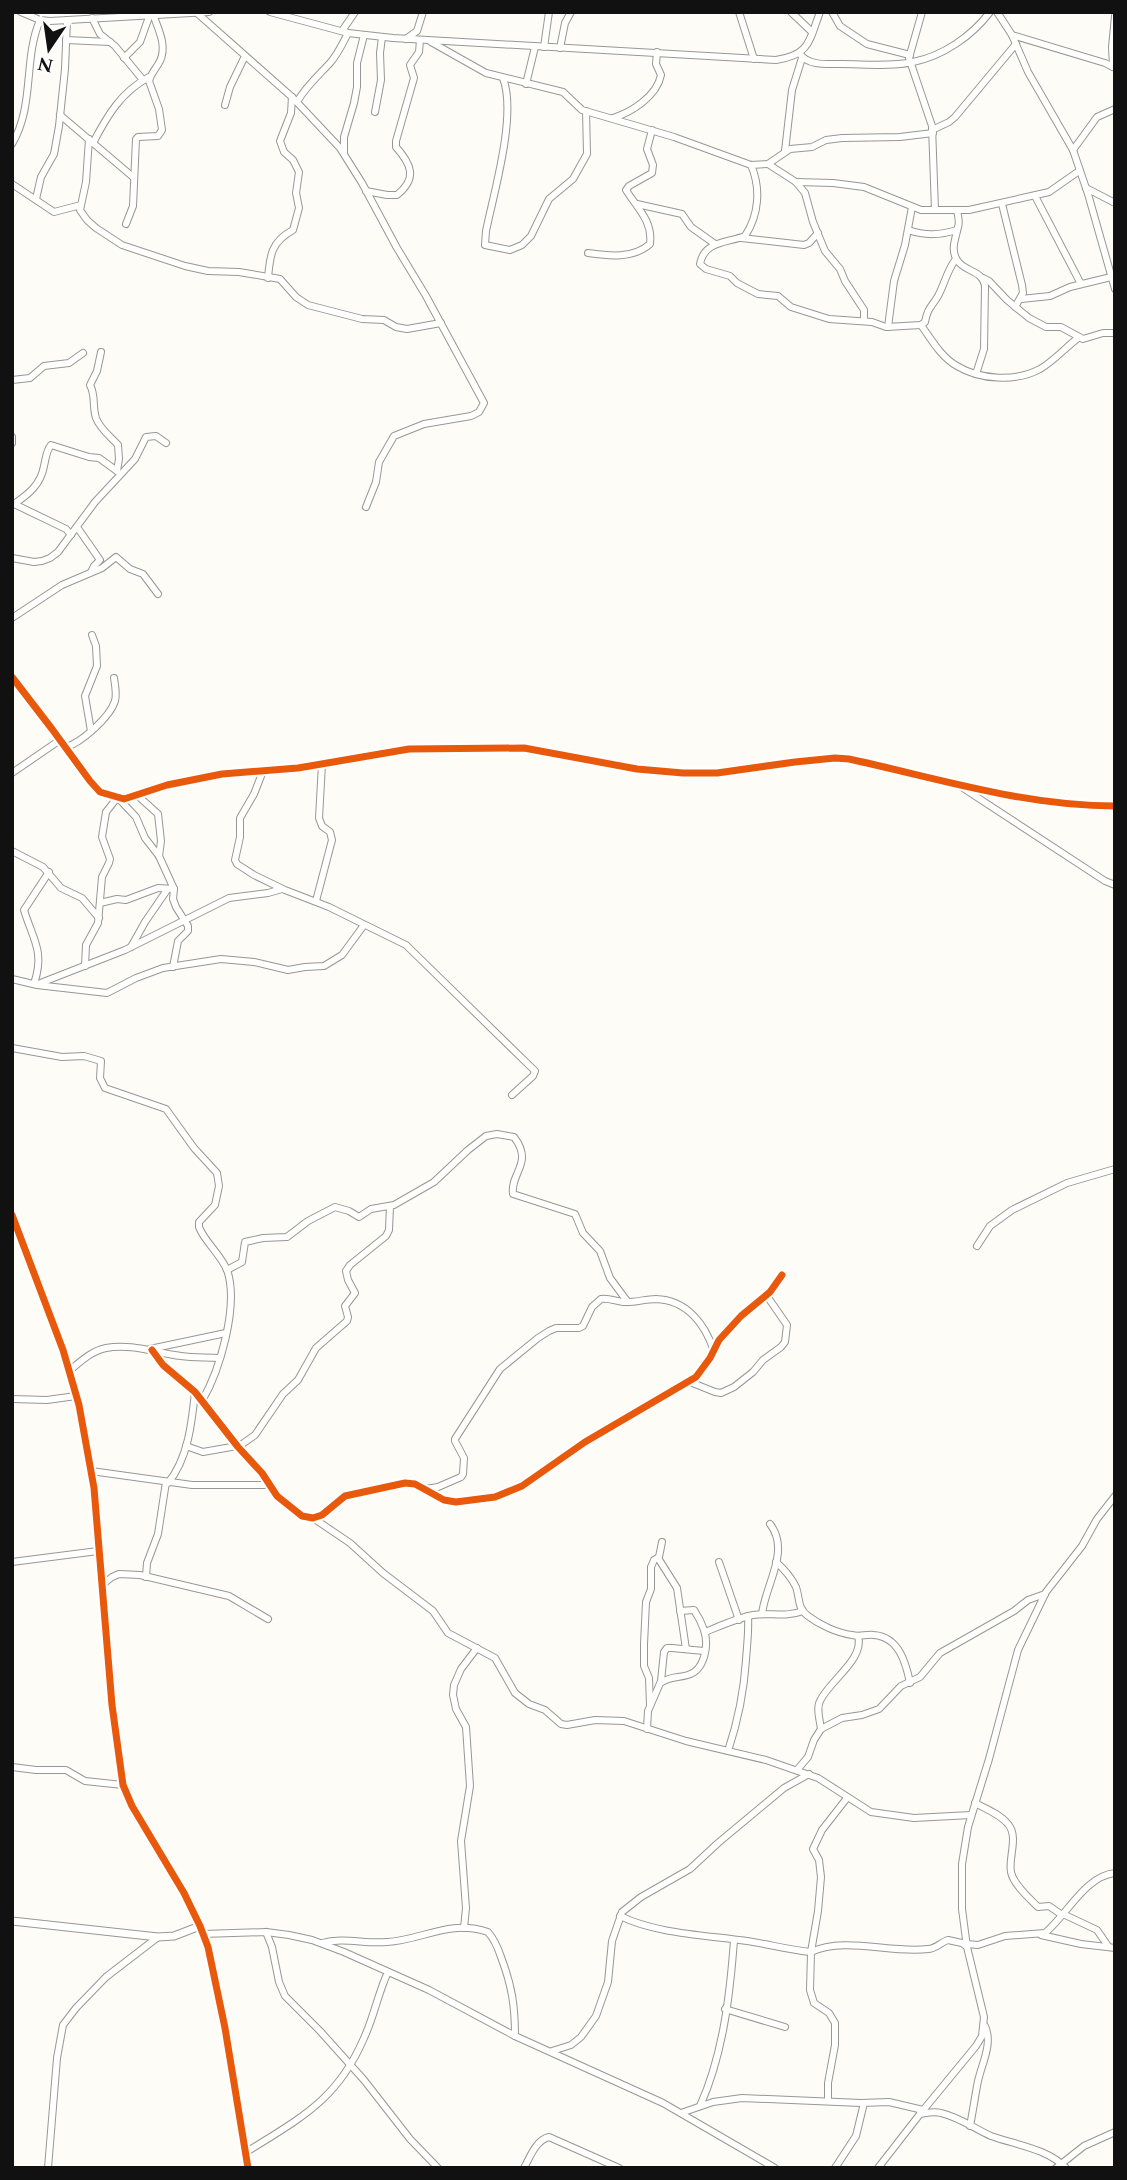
<svg xmlns="http://www.w3.org/2000/svg" width="1127" height="2180" font-family="Spectral,serif">
  <style>
    .lines { fill: none; stroke-linecap: round; stroke-linejoin: round }
    .minor-casing { stroke: #979795; stroke-width: 8 }
    .tertiary-casing { stroke: #979795; stroke-width: 9 }
    .minor { stroke: #fffffe; stroke-width: 6 }
    .tertiary { stroke: #fffffe; stroke-width: 7 }
    .cycleway-casing { stroke: #fff; stroke-width: 11 }
    .cycleway { stroke: #e8590c; stroke-width: 7 }
  </style>
  <rect width="100%" height="100%" fill="#fdfcf7"/>
  <g class="lines">
    <g class="minor-casing">
      <g id="minor">
        <path d="M 21,12 L 40,20 L 50,21 L 209,12"/>
        <path d="M 270,12 L 348,33 L 393,38 L 776,60 C 810,55 809,41 820,12"/>
        <path d="M 739,12 L 754,59"/>
        <path d="M 791,12 L 812,32"/>
        <path d="M 832,12 L 840,26 L 867,44 L 910,55"/>
        <path d="M 922,12 L 909,58 L 932,126 L 935,210"/>
        <path d="M 997,12 L 1012,35 L 1028,72 L 1073,150 L 1088,194 L 1115,289"/>
        <path d="M 197,13 L 292,97 L 340,148 L 362,183 L 397,248 L 426,296 L 484,403 L 479,412 L 471,416 L 424,424 L 394,436 L 379,462 L 376,482 L 366,507"/>
        <path d="M 92,18 L 100,34 L 115,46 L 143,80"/>
        <path d="M 342,31 L 355,12"/>
        <path d="M 1012,35 L 1105,63 L 1115,68"/>
        <path d="M 406,39 L 417,31 L 423,12"/>
        <path d="M 66,40 L 110,42"/>
        <path d="M 431,42 L 486,73 L 563,92 L 582,110 L 674,137 L 751,165 L 768,164 L 790,149 L 812,147 L 826,140 L 842,138 L 900,137 L 933,133"/>
        <path d="M 544,47 L 549,12"/>
        <path d="M 560,48 L 565,23 L 571,12"/>
        <path d="M 800,54 C 808,66 828,64 841,64 C 864,64 890,67 913,62 C 943,56 972,36 990,12"/>
        <path d="M 124,58 L 140,42 L 149,17"/>
        <path d="M 1113,67 L 1112,47 L 1115,16"/>
        <path d="M 503,78 C 517,115 494,192 486,231 L 485,245 L 510,250 L 522,245 L 531,236 L 549,199 L 573,179 L 587,154 L 586,111"/>
        <path d="M 526,84 L 535,47"/>
        <path d="M 297,102 C 306,86 318,76 330,63 C 338,54 343,43 348,33"/>
        <path d="M 225,105 L 230,87 L 245,56"/>
        <path d="M 375,112 L 381,80 L 380,53 L 382,37"/>
        <path d="M 60,115 L 133,177"/>
        <path d="M 613,118 C 632,112 657,96 661,75 L 656,64 L 657,52"/>
        <path d="M 932,130 L 949,122 L 955,117 L 1016,44"/>
        <path d="M 89,139 L 86,182 L 80,210 L 87,220 L 96,228 L 122,245 L 185,266 L 208,271 L 239,272 L 280,279 L 296,297 L 308,305 L 362,319 L 384,320 L 396,327 L 407,329 L 441,323"/>
        <path d="M 93,143 C 107,116 121,92 149,77"/>
        <path d="M 12,144 C 35,105 23,60 40,20"/>
        <path d="M 1073,150 L 1097,117 L 1115,109"/>
        <path d="M 785,151 L 792,90 L 802,58"/>
        <path d="M 344,153 L 344,137 L 354,103 L 357,87 L 357,63 L 364,35"/>
        <path d="M 768,164 L 796,182 L 805,193 L 813,222 L 825,251 L 840,269 L 845,281 L 864,310 L 864,321"/>
        <path d="M 751,165 C 761,188 759,215 745,236 C 727,243 704,241 700,264 L 706,269 L 730,276 L 737,283 L 758,294 L 778,296 L 791,307 L 829,319 L 872,322 L 886,327 L 921,325 L 925,322 C 928,307 931,308 938,296 C 945,283 947,270 956,259"/>
        <path d="M 796,182 L 833,183 L 864,187 L 921,210 L 969,210 L 1049,192 L 1079,171"/>
        <path d="M 12,184 L 54,212 L 81,205"/>
        <path d="M 1086,188 L 1115,203"/>
        <path d="M 366,191 L 387,195 L 397,195 C 418,178 411,164 396,147 L 396,141 L 414,78 L 410,65 L 419,52 L 420,40"/>
        <path d="M 1035,196 L 1081,284"/>
        <path d="M 36,199 L 41,177 L 54,154 L 59,126 L 65,69 L 67,20"/>
        <path d="M 637,204 L 682,214 L 691,227 L 715,244"/>
        <path d="M 1002,204 L 1022,285 L 1023,293 L 1015,307"/>
        <path d="M 957,210 C 958,216 960,222 958,227 C 956,238 950,249 957,260 C 964,272 983,270 985,286 L 984,349 L 976,374"/>
        <path d="M 126,224 L 133,206 L 136,139 L 138,137 L 158,136 L 162,130 L 159,109 L 149,81 C 151,73 156,69 160,61 C 167,46 159,31 154,17"/>
        <path d="M 908,230 C 926,236 940,235 957,230"/>
        <path d="M 741,238 L 804,245 L 809,243 L 818,233"/>
        <path d="M 588,253 C 609,256 633,259 650,244 C 653,221 637,208 626,190 L 629,186 L 652,173 L 653,165 L 647,149 L 652,130"/>
        <path d="M 268,278 C 270,255 271,242 293,230 L 299,208 L 296,193 L 299,172 L 293,160 L 284,152 L 280,141 L 291,113 L 292,97"/>
        <path d="M 983,278 L 989,281 L 1007,300 L 1029,318 L 1046,327 L 1061,327 L 1083,339 L 1103,333 L 1115,333"/>
        <path d="M 1021,299 L 1050,296 L 1070,287 L 1111,277"/>
        <path d="M 921,325 C 931,339 941,357 957,366 C 980,380 1016,382 1040,369 C 1054,361 1065,348 1078,338"/>
        <path d="M 888,327 L 894,281 L 905,245 L 912,207"/>
        <path d="M 101,352 L 97,371 L 90,385 C 96,396 92,406 96,418 C 100,429 110,436 118,445 L 119,459 L 117,471"/>
        <path d="M 12,380 L 30,378 L 44,366 L 69,363 L 83,353"/>
        <path d="M 12,437 L 12,443"/>
        <path d="M 12,503 L 66,529 L 71,535"/>
        <path d="M 14,504 C 29,494 41,484 44,466 C 46,458 46,451 51,445 L 89,457 L 99,458 L 117,471"/>
        <path d="M 77,527 L 100,560 L 94,566 L 91,572"/>
        <path d="M 12,558 L 34,562 L 42,561 L 50,558 L 58,552 L 95,502 L 135,459 L 146,437 L 156,436 L 166,443"/>
        <path d="M 12,618 L 62,585 L 102,568 L 116,557 L 130,569 L 143,574 L 158,594"/>
        <path d="M 12,677 L 52,729 L 90,781 L 100,792 L 124,799 L 167,785 L 222,774 L 298,768 L 409,749 L 524,748 L 637,769 L 683,773 L 717,773 L 795,762 L 835,758 L 849,759 C 937,778 1024,806 1115,806"/>
        <path d="M 91,731 L 85,696 L 97,666 L 96,646 L 92,635"/>
        <path d="M 66,747 C 81,743 110,717 115,701 C 117,694 115,685 114,678"/>
        <path d="M 263,771 L 254,794 L 240,818 L 240,837 L 235,860 L 237,864 L 254,875 L 285,890 L 329,907 L 406,945 L 535,1071 L 533,1076 L 512,1095"/>
        <path d="M 12,773 L 60,740"/>
        <path d="M 963,788 L 1105,881 L 1115,885"/>
        <path d="M 137,795 L 158,814 L 161,841 L 159,856"/>
        <path d="M 119,799 L 136,817 L 145,838 L 159,856 L 174,889 L 173,899 L 176,907 L 188,926 L 188,931 L 178,941 L 173,967"/>
        <path d="M 12,851 L 43,867 L 61,888 L 82,898 L 99,918"/>
        <path d="M 316,901 L 332,840 L 330,832 L 322,826 L 319,818 L 322,764"/>
        <path d="M 100,903 L 117,899 L 126,900 L 158,888 L 174,889"/>
        <path d="M 131,947 L 145,922 L 167,890"/>
        <path d="M 85,966 L 86,945 L 98,923 L 102,877 L 109,863 L 110,859 L 102,837 L 106,812 L 117,798"/>
        <path d="M 12,979 L 37,985 L 107,993 L 136,978 L 163,968 L 221,959 L 254,962 L 288,970 L 305,967 L 324,966 L 342,955 L 364,925"/>
        <path d="M 34,984 C 45,951 33,940 24,910 L 49,872"/>
        <path d="M 38,984 L 125,950 L 229,898 L 268,893 L 282,889"/>
        <path d="M 12,1048 L 62,1057 L 84,1056 L 101,1061 L 100,1078 L 105,1088 L 166,1109 L 194,1148 L 217,1173 L 219,1186 L 215,1205 L 199,1222 L 199,1227 C 205,1243 223,1256 228,1273 C 238,1308 220,1370 202,1401"/>
        <path d="M 977,1246 L 990,1226 L 1012,1210 L 1067,1183 L 1115,1169"/>
        <path d="M 227,1270 L 242,1262 L 245,1242 L 263,1238 L 287,1237 L 308,1221 L 335,1207 L 349,1211 L 359,1217 L 371,1209 L 394,1205 L 434,1182 L 468,1150 L 486,1136 L 497,1134 L 514,1137 C 534,1163 510,1173 513,1194 L 575,1214 L 583,1233 L 600,1251 L 610,1278 L 627,1301"/>
        <path d="M 150,1349 L 226,1333"/>
        <path d="M 152,1350 L 163,1365 L 195,1392 L 238,1447 L 262,1473 L 277,1496 L 302,1516 L 313,1518 L 322,1515 L 345,1496 L 405,1483 L 415,1484 L 444,1500 L 456,1502 L 495,1497 L 522,1486 L 585,1442 L 696,1377 L 710,1358 L 719,1340 L 741,1316 L 770,1292 L 782,1275"/>
        <path d="M 69,1371 C 80,1362 91,1351 106,1348 C 131,1343 156,1353 181,1356 C 194,1358 207,1357 219,1358"/>
        <path d="M 690,1382 L 715,1392 L 721,1393 L 734,1387 L 753,1372 L 763,1360 L 781,1347 L 785,1342 L 787,1325 L 767,1296"/>
        <path d="M 12,1399 L 47,1400 L 76,1396"/>
        <path d="M 186,1446 L 203,1452 L 237,1446"/>
        <path d="M 238,1447 L 255,1435 L 283,1394 L 298,1380 L 316,1348 L 347,1321 L 348,1317 L 345,1306 L 355,1293 L 348,1280 L 346,1271 L 350,1265 L 386,1236 L 389,1230 L 390,1206"/>
        <path d="M 91,1471 L 192,1485 L 270,1485"/>
        <path d="M 168,1483 C 188,1459 192,1422 195,1392"/>
        <path d="M 426,1489 L 438,1487 L 461,1477 L 463,1474 L 464,1458 L 455,1441 L 455,1439 L 500,1369 L 538,1338 L 549,1331 L 556,1328 L 579,1328 L 583,1326 L 592,1307 L 601,1299 C 609,1298 615,1301 623,1302 C 634,1303 645,1299 656,1299 C 687,1300 705,1324 714,1351"/>
        <path d="M 313,1518 L 350,1543 L 383,1573 L 433,1611 L 448,1633 L 495,1658 L 515,1693 L 529,1704 L 545,1710 L 561,1724 L 567,1725 L 595,1720 L 624,1721 L 686,1741 L 766,1760 L 818,1778 L 871,1812 L 914,1818 L 971,1815"/>
        <path d="M 658,1558 L 677,1588 L 686,1649"/>
        <path d="M 12,1562 L 98,1551"/>
        <path d="M 719,1562 L 739,1620"/>
        <path d="M 776,1562 C 784,1569 791,1577 796,1587 C 800,1598 797,1608 808,1616 C 820,1625 837,1633 852,1635 C 860,1637 866,1634 874,1635 C 899,1637 906,1663 910,1683"/>
        <path d="M 146,1577 L 147,1563 L 158,1534 L 166,1482"/>
        <path d="M 102,1585 L 112,1577 L 119,1574 L 140,1575 L 229,1596 L 268,1619"/>
        <path d="M 762,1614 C 765,1585 791,1551 770,1524"/>
        <path d="M 705,1632 C 720,1626 737,1618 753,1615 C 771,1612 784,1618 803,1611"/>
        <path d="M 662,1682 C 671,1676 678,1678 688,1675 C 705,1670 709,1645 704,1630 C 702,1624 698,1616 694,1610 L 680,1611"/>
        <path d="M 650,1705 L 649,1678 L 644,1666 L 644,1644 L 646,1602 L 651,1589 L 651,1567 L 654,1560 L 659,1557 L 662,1542"/>
        <path d="M 647,1729 L 648,1711 L 661,1681 L 664,1652 L 667,1648 L 672,1648 L 704,1651"/>
        <path d="M 821,1729 C 820,1721 816,1708 820,1701 C 829,1681 865,1659 858,1636"/>
        <path d="M 728,1751 C 738,1721 744,1691 746,1660 C 747,1645 749,1631 748,1616"/>
        <path d="M 12,1767 L 36,1770 L 66,1770 L 85,1781 L 123,1785"/>
        <path d="M 797,1770 L 808,1757 L 814,1740 L 821,1729 L 842,1718 L 862,1715 L 879,1709 L 901,1686 L 920,1677 L 940,1653 L 1014,1611 L 1028,1600 L 1045,1594"/>
        <path d="M 975,1803 C 986,1809 1000,1814 1008,1824 C 1019,1837 1008,1858 1011,1872 C 1013,1884 1030,1899 1038,1907 L 1049,1906 L 1062,1915"/>
        <path d="M 1063,1914 L 1097,1930 L 1108,1946"/>
        <path d="M 620,1916 C 657,1934 706,1935 747,1941 C 768,1944 789,1950 811,1952 C 845,1936 891,1954 928,1949 C 936,1949 941,1942 948,1940 L 962,1943 L 967,1947"/>
        <path d="M 464,1928 L 466,1908 L 461,1841 L 470,1786 L 466,1727 L 456,1709 L 453,1695 L 454,1685 L 461,1669 L 477,1648"/>
        <path d="M 266,1932 L 272,1947 L 279,1982 L 285,1996 L 320,2031 L 364,2080 L 410,2139 L 438,2168"/>
        <path d="M 203,1934 L 266,1932 L 289,1935 L 312,1940 L 344,1952 L 429,1990 L 515,2036 L 663,2103 L 775,2168"/>
        <path d="M 1041,1935 L 1081,1944 L 1115,1948"/>
        <path d="M 322,1943 C 343,1937 365,1944 387,1942 C 423,1940 449,1919 488,1932 C 494,1939 498,1948 501,1957 C 512,1986 515,2006 515,2036"/>
        <path d="M 967,1944 L 978,1945 L 1005,1936 L 1045,1933 C 1067,1915 1085,1876 1115,1873"/>
        <path d="M 725,2009 L 785,2027"/>
        <path d="M 552,2051 L 571,2045 L 581,2037 L 596,2016 L 608,1982 L 612,1941 L 622,1912 L 641,1897 L 690,1869 L 718,1843 L 784,1788 L 809,1774"/>
        <path d="M 828,2100 L 828,2083 L 835,2045 L 835,2023 L 829,2013 L 814,2003 L 810,1990 L 811,1952 L 818,1911 L 821,1877 L 819,1860 L 813,1849 L 822,1830 L 847,1798"/>
        <path d="M 700,2106 C 723,2055 730,1995 734,1940"/>
        <path d="M 681,2113 L 713,2102 L 742,2098 L 861,2103 L 889,2102 L 923,2110"/>
        <path d="M 920,2114 C 927,2113 934,2111 941,2113 C 959,2117 975,2129 991,2136 C 1016,2145 1046,2148 1066,2168"/>
        <path d="M 970,2126 C 973,2111 975,2096 978,2081 C 982,2063 993,2044 985,2026"/>
        <path d="M 245,2153 C 300,2118 337,2101 364,2038 C 374,2017 378,1993 388,1972"/>
        <path d="M 48,2168 L 57,2058 L 63,2025 L 76,2008 L 106,1977 L 158,1937"/>
        <path d="M 524,2168 C 530,2157 536,2140 549,2137 L 619,2168"/>
        <path d="M 835,2168 L 856,2136 L 864,2103"/>
        <path d="M 878,2168 L 920,2114 L 976,2046 L 982,2036 L 984,2017 L 967,1947 L 962,1909 L 962,1864 L 968,1827 L 989,1759 L 1018,1650 L 1046,1592 L 1082,1546 L 1097,1519 L 1115,1496"/>
        <path d="M 1056,2168 L 1084,2146 L 1115,2132"/>
      </g>
    </g>
    <g class="tertiary-casing">
      <g id="tertiary">
        <path d="M 12,1215 L 63,1350 L 79,1405 L 94,1488 L 112,1705 L 123,1785 L 132,1806 L 184,1893 L 200,1926 L 208,1947 L 225,2028 L 248,2168"/>
        <path d="M 12,1921 L 158,1937 L 174,1936 L 200,1926"/>
      </g>
    </g>
    <use href="#minor" class="minor"/>
    <use href="#tertiary" class="tertiary"/>
    <g class="cycleway-casing">
      <g id="cycleway">
        <path d="M 12,677 L 52,729 L 90,781 L 100,792 L 124,799 L 167,785 L 222,774 L 298,768 L 409,749 L 524,748 L 637,769 L 683,773 L 717,773 L 795,762 L 835,758 L 849,759 C 937,778 1024,806 1115,806"/>
        <path d="M 12,1215 L 63,1350 L 79,1405 L 94,1488 L 112,1705 L 123,1785 L 132,1806 L 184,1893 L 200,1926 L 208,1947 L 225,2028 L 248,2168"/>
        <path d="M 152,1350 L 163,1365 L 195,1392 L 238,1447 L 262,1473 L 277,1496 L 302,1516 L 313,1518 L 322,1515 L 345,1496 L 405,1483 L 415,1484 L 444,1500 L 456,1502 L 495,1497 L 522,1486 L 585,1442 L 696,1377 L 710,1358 L 719,1340 L 741,1316 L 770,1292 L 782,1275"/>
      </g>
    </g>
    <use href="#cycleway" class="cycleway"/>
  </g>
  <rect width="1127" height="2180" fill="none" stroke="#111111" stroke-width="28"/>
  <g transform="translate(49 49) rotate(193)" stroke="#ffffff" stroke-width="5" paint-order="stroke">
  <path d="M0-5L12 26L0 18L-12 26Z" fill="#111111"/>
  <text y="-10" font-size="19" font-weight="bold" text-anchor="middle" fill="#111111">N</text>
  </g>
</svg>
